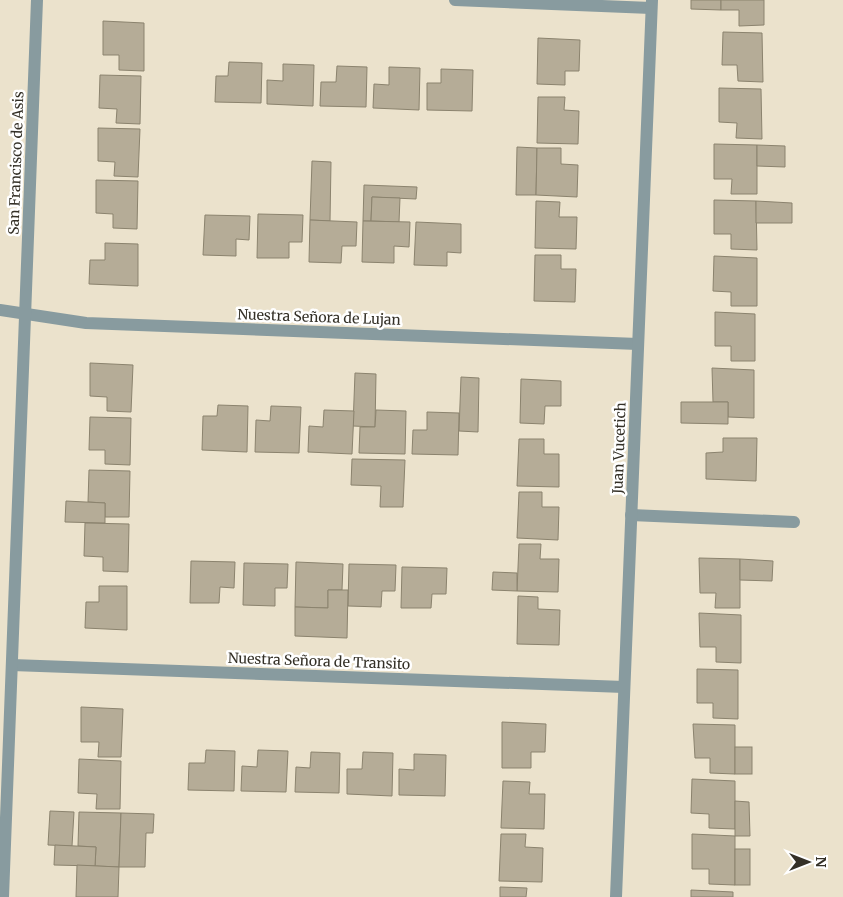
<svg xmlns="http://www.w3.org/2000/svg" width="843" height="897" font-family="Merriweather,serif">
  <style>
    .building { fill: #b5ac97; stroke: #8b836e }
    .lines { fill: none; stroke-linecap: round; stroke-linejoin: round }
    .street { stroke: #889b9f; stroke-width: 12 }
    .labels { text-anchor: middle; stroke-width: 5; stroke-linejoin: round; paint-order: stroke }
    .street-label { font-size: 14px; fill: #343027; stroke: #fff }
  </style>
  <rect width="100%" height="100%" fill="#ebe2cc"/>
  <g class="building">
    <path d="M 691,0 L 721,0 L 721,10 L 691,9 Z"/>
    <path d="M 721,0 L 764,0 L 764,25 L 739,26 L 739,10 L 721,10 Z"/>
    <path d="M 103,21 L 144,23 L 144,71 L 119,70 L 119,55 L 103,55 Z"/>
    <path d="M 723,32 L 762,33 L 763,82 L 738,81 L 737,65 L 722,65 Z"/>
    <path d="M 538,38 L 580,40 L 579,71 L 565,71 L 565,85 L 537,84 Z"/>
    <path d="M 229,62 L 262,63 L 261,103 L 215,102 L 216,76 L 228,76 Z"/>
    <path d="M 283,64 L 314,65 L 313,106 L 267,104 L 267,80 L 283,81 Z"/>
    <path d="M 337,66 L 367,67 L 366,107 L 320,106 L 321,82 L 336,82 Z"/>
    <path d="M 389,67 L 420,68 L 419,110 L 373,108 L 374,84 L 389,85 Z"/>
    <path d="M 441,69 L 473,70 L 472,111 L 427,110 L 427,83 L 441,83 Z"/>
    <path d="M 100,75 L 141,76 L 140,124 L 116,123 L 117,109 L 99,108 Z"/>
    <path d="M 719,88 L 761,89 L 762,139 L 736,138 L 737,123 L 719,122 Z"/>
    <path d="M 538,97 L 565,97 L 564,110 L 579,111 L 578,144 L 537,143 Z"/>
    <path d="M 98,128 L 140,129 L 138,177 L 114,176 L 115,162 L 98,161 Z"/>
    <path d="M 714,144 L 757,145 L 757,194 L 731,194 L 732,179 L 714,179 Z"/>
    <path d="M 757,145 L 785,146 L 785,167 L 757,166 Z"/>
    <path d="M 517,147 L 537,148 L 536,195 L 516,195 Z"/>
    <path d="M 537,148 L 561,148 L 561,164 L 578,165 L 577,197 L 536,195 Z"/>
    <path d="M 312,161 L 331,162 L 330,221 L 310,220 Z"/>
    <path d="M 96,180 L 138,181 L 137,229 L 113,228 L 113,214 L 96,213 Z"/>
    <path d="M 364,185 L 417,187 L 416,199 L 372,197 L 371,221 L 363,221 Z"/>
    <path d="M 372,197 L 400,198 L 399,222 L 371,221 Z"/>
    <path d="M 714,200 L 756,201 L 757,250 L 731,249 L 731,234 L 714,234 Z"/>
    <path d="M 536,201 L 560,202 L 559,217 L 577,217 L 576,249 L 535,248 Z"/>
    <path d="M 756,201 L 792,203 L 792,223 L 756,223 Z"/>
    <path d="M 258,214 L 303,215 L 302,242 L 289,242 L 289,258 L 257,258 Z"/>
    <path d="M 205,215 L 250,216 L 249,240 L 236,239 L 236,256 L 203,255 Z"/>
    <path d="M 310,220 L 357,222 L 356,246 L 342,246 L 341,263 L 309,262 Z"/>
    <path d="M 363,221 L 410,222 L 409,247 L 394,246 L 394,263 L 362,262 Z"/>
    <path d="M 416,222 L 461,224 L 461,253 L 447,252 L 447,266 L 414,265 Z"/>
    <path d="M 105,243 L 138,244 L 138,286 L 89,284 L 90,260 L 105,260 Z"/>
    <path d="M 535,255 L 561,255 L 561,269 L 576,269 L 575,302 L 534,301 Z"/>
    <path d="M 714,256 L 757,258 L 757,306 L 731,306 L 731,292 L 713,291 Z"/>
    <path d="M 715,312 L 755,314 L 755,361 L 731,361 L 731,346 L 715,346 Z"/>
    <path d="M 90,363 L 133,365 L 131,412 L 107,411 L 107,397 L 90,396 Z"/>
    <path d="M 712,368 L 754,370 L 754,418 L 728,417 L 728,402 L 713,402 Z"/>
    <path d="M 355,373 L 376,374 L 375,427 L 353,426 Z"/>
    <path d="M 461,377 L 479,378 L 478,432 L 459,431 Z"/>
    <path d="M 521,379 L 561,381 L 561,406 L 545,406 L 544,424 L 520,423 Z"/>
    <path d="M 681,402 L 728,402 L 728,424 L 681,423 Z"/>
    <path d="M 218,405 L 248,406 L 247,452 L 202,450 L 203,416 L 217,416 Z"/>
    <path d="M 271,406 L 301,407 L 299,453 L 255,452 L 256,420 L 270,421 Z"/>
    <path d="M 324,410 L 354,411 L 352,454 L 308,452 L 309,426 L 323,427 Z"/>
    <path d="M 376,410 L 406,411 L 405,454 L 359,453 L 360,427 L 375,427 Z"/>
    <path d="M 427,412 L 459,413 L 458,455 L 412,454 L 413,430 L 427,430 Z"/>
    <path d="M 90,417 L 131,418 L 130,465 L 105,464 L 105,450 L 89,450 Z"/>
    <path d="M 723,438 L 757,438 L 756,481 L 706,479 L 706,453 L 723,452 Z"/>
    <path d="M 519,439 L 544,439 L 544,454 L 559,454 L 559,487 L 517,486 Z"/>
    <path d="M 352,459 L 405,460 L 403,507 L 380,507 L 381,486 L 351,485 Z"/>
    <path d="M 89,470 L 130,471 L 129,517 L 105,517 L 105,503 L 88,502 Z"/>
    <path d="M 519,492 L 542,492 L 542,507 L 559,507 L 558,540 L 517,538 Z"/>
    <path d="M 66,501 L 105,503 L 105,523 L 65,522 Z"/>
    <path d="M 85,523 L 129,524 L 128,572 L 103,571 L 103,557 L 84,556 Z"/>
    <path d="M 519,544 L 541,544 L 540,559 L 559,559 L 558,592 L 517,591 Z"/>
    <path d="M 699,558 L 740,559 L 740,608 L 715,608 L 716,593 L 700,593 Z"/>
    <path d="M 740,559 L 773,561 L 772,581 L 740,580 Z"/>
    <path d="M 191,561 L 235,562 L 234,588 L 220,587 L 219,603 L 190,603 Z"/>
    <path d="M 296,562 L 343,564 L 342,590 L 328,590 L 328,608 L 295,607 Z"/>
    <path d="M 244,563 L 288,564 L 287,588 L 275,588 L 275,606 L 243,605 Z"/>
    <path d="M 349,564 L 396,565 L 395,591 L 382,591 L 381,607 L 348,606 Z"/>
    <path d="M 402,567 L 447,568 L 446,594 L 432,594 L 431,608 L 401,608 Z"/>
    <path d="M 493,572 L 517,573 L 517,591 L 492,590 Z"/>
    <path d="M 99,586 L 127,586 L 127,630 L 85,628 L 86,602 L 99,602 Z"/>
    <path d="M 328,590 L 348,590 L 347,638 L 295,636 L 295,607 L 328,608 Z"/>
    <path d="M 518,596 L 538,597 L 538,609 L 560,610 L 559,645 L 517,644 Z"/>
    <path d="M 699,613 L 741,615 L 741,663 L 716,662 L 716,647 L 700,647 Z"/>
    <path d="M 697,669 L 738,670 L 738,719 L 713,718 L 713,703 L 697,703 Z"/>
    <path d="M 81,707 L 123,709 L 121,757 L 98,757 L 99,742 L 81,742 Z"/>
    <path d="M 502,722 L 546,724 L 545,752 L 531,752 L 531,768 L 502,768 Z"/>
    <path d="M 693,724 L 735,725 L 735,774 L 710,773 L 710,758 L 695,758 Z"/>
    <rect x="735" y="747" width="17" height="27"/>
    <path d="M 206,750 L 235,751 L 234,791 L 188,790 L 189,763 L 205,763 Z"/>
    <path d="M 258,750 L 288,751 L 286,792 L 241,791 L 242,766 L 257,767 Z"/>
    <path d="M 311,752 L 340,753 L 339,793 L 295,792 L 296,767 L 310,768 Z"/>
    <path d="M 363,752 L 393,753 L 392,796 L 347,794 L 347,769 L 362,769 Z"/>
    <path d="M 414,754 L 446,755 L 445,796 L 399,795 L 399,769 L 414,770 Z"/>
    <path d="M 79,759 L 121,761 L 120,809 L 96,809 L 97,794 L 78,793 Z"/>
    <path d="M 692,779 L 735,781 L 735,829 L 709,828 L 709,814 L 691,813 Z"/>
    <path d="M 503,781 L 530,782 L 529,794 L 545,794 L 544,829 L 501,828 Z"/>
    <path d="M 735,801 L 749,802 L 750,836 L 735,836 Z"/>
    <path d="M 50,811 L 74,812 L 72,846 L 48,845 Z"/>
    <path d="M 79,812 L 121,813 L 119,867 L 95,866 L 96,847 L 78,846 Z"/>
    <path d="M 121,813 L 154,814 L 153,833 L 146,833 L 145,867 L 119,867 Z"/>
    <path d="M 501,834 L 526,834 L 525,847 L 543,848 L 542,882 L 499,881 Z"/>
    <path d="M 692,834 L 735,836 L 735,885 L 709,884 L 709,869 L 692,869 Z"/>
    <path d="M 55,845 L 96,847 L 95,866 L 54,865 Z"/>
    <rect x="735" y="849" width="15" height="36"/>
    <path d="M 77,865 L 119,867 L 118,897 L 76,897 Z"/>
    <path d="M 500,887 L 527,888 L 526,897 L 500,897 Z"/>
    <path d="M 691,890 L 733,892 L 733,897 L 691,897 Z"/>
  </g>
  <g class="lines">
    <g class="street">
      <path d="M 455,0 L 651,8"/>
      <path d="M 0,310 L 86,323 L 638,344"/>
      <path d="M 631,515 L 794,522"/>
      <path d="M 12,665 L 624,687"/>
      <path d="M 3,897 L 37,0"/>
      <path d="M 616,897 L 652,0"/>
    </g>
  </g>
  <g class="labels">
    <g class="street-label">
      <text transform="translate(16 163) rotate(-88)" y="5">San Francisco de Asis</text>
      <text transform="translate(319 317) rotate(2)" y="5">Nuestra Señora de Lujan</text>
      <text transform="translate(619 448) rotate(-88)" y="5">Juan Vucetich</text>
      <text transform="translate(319 661) rotate(2)" y="5">Nuestra Señora de Transito</text>
    </g>
  </g>
  <g transform="translate(808 862) rotate(90)" stroke="#ffffff" stroke-width="4" paint-order="stroke">
  <path d="M0-4L9 19L0 12L-9 19Z" fill="#343027"/>
  <text y="-8" font-size="14" font-weight="bold" text-anchor="middle" fill="#343027">N</text>
  </g>
</svg>
